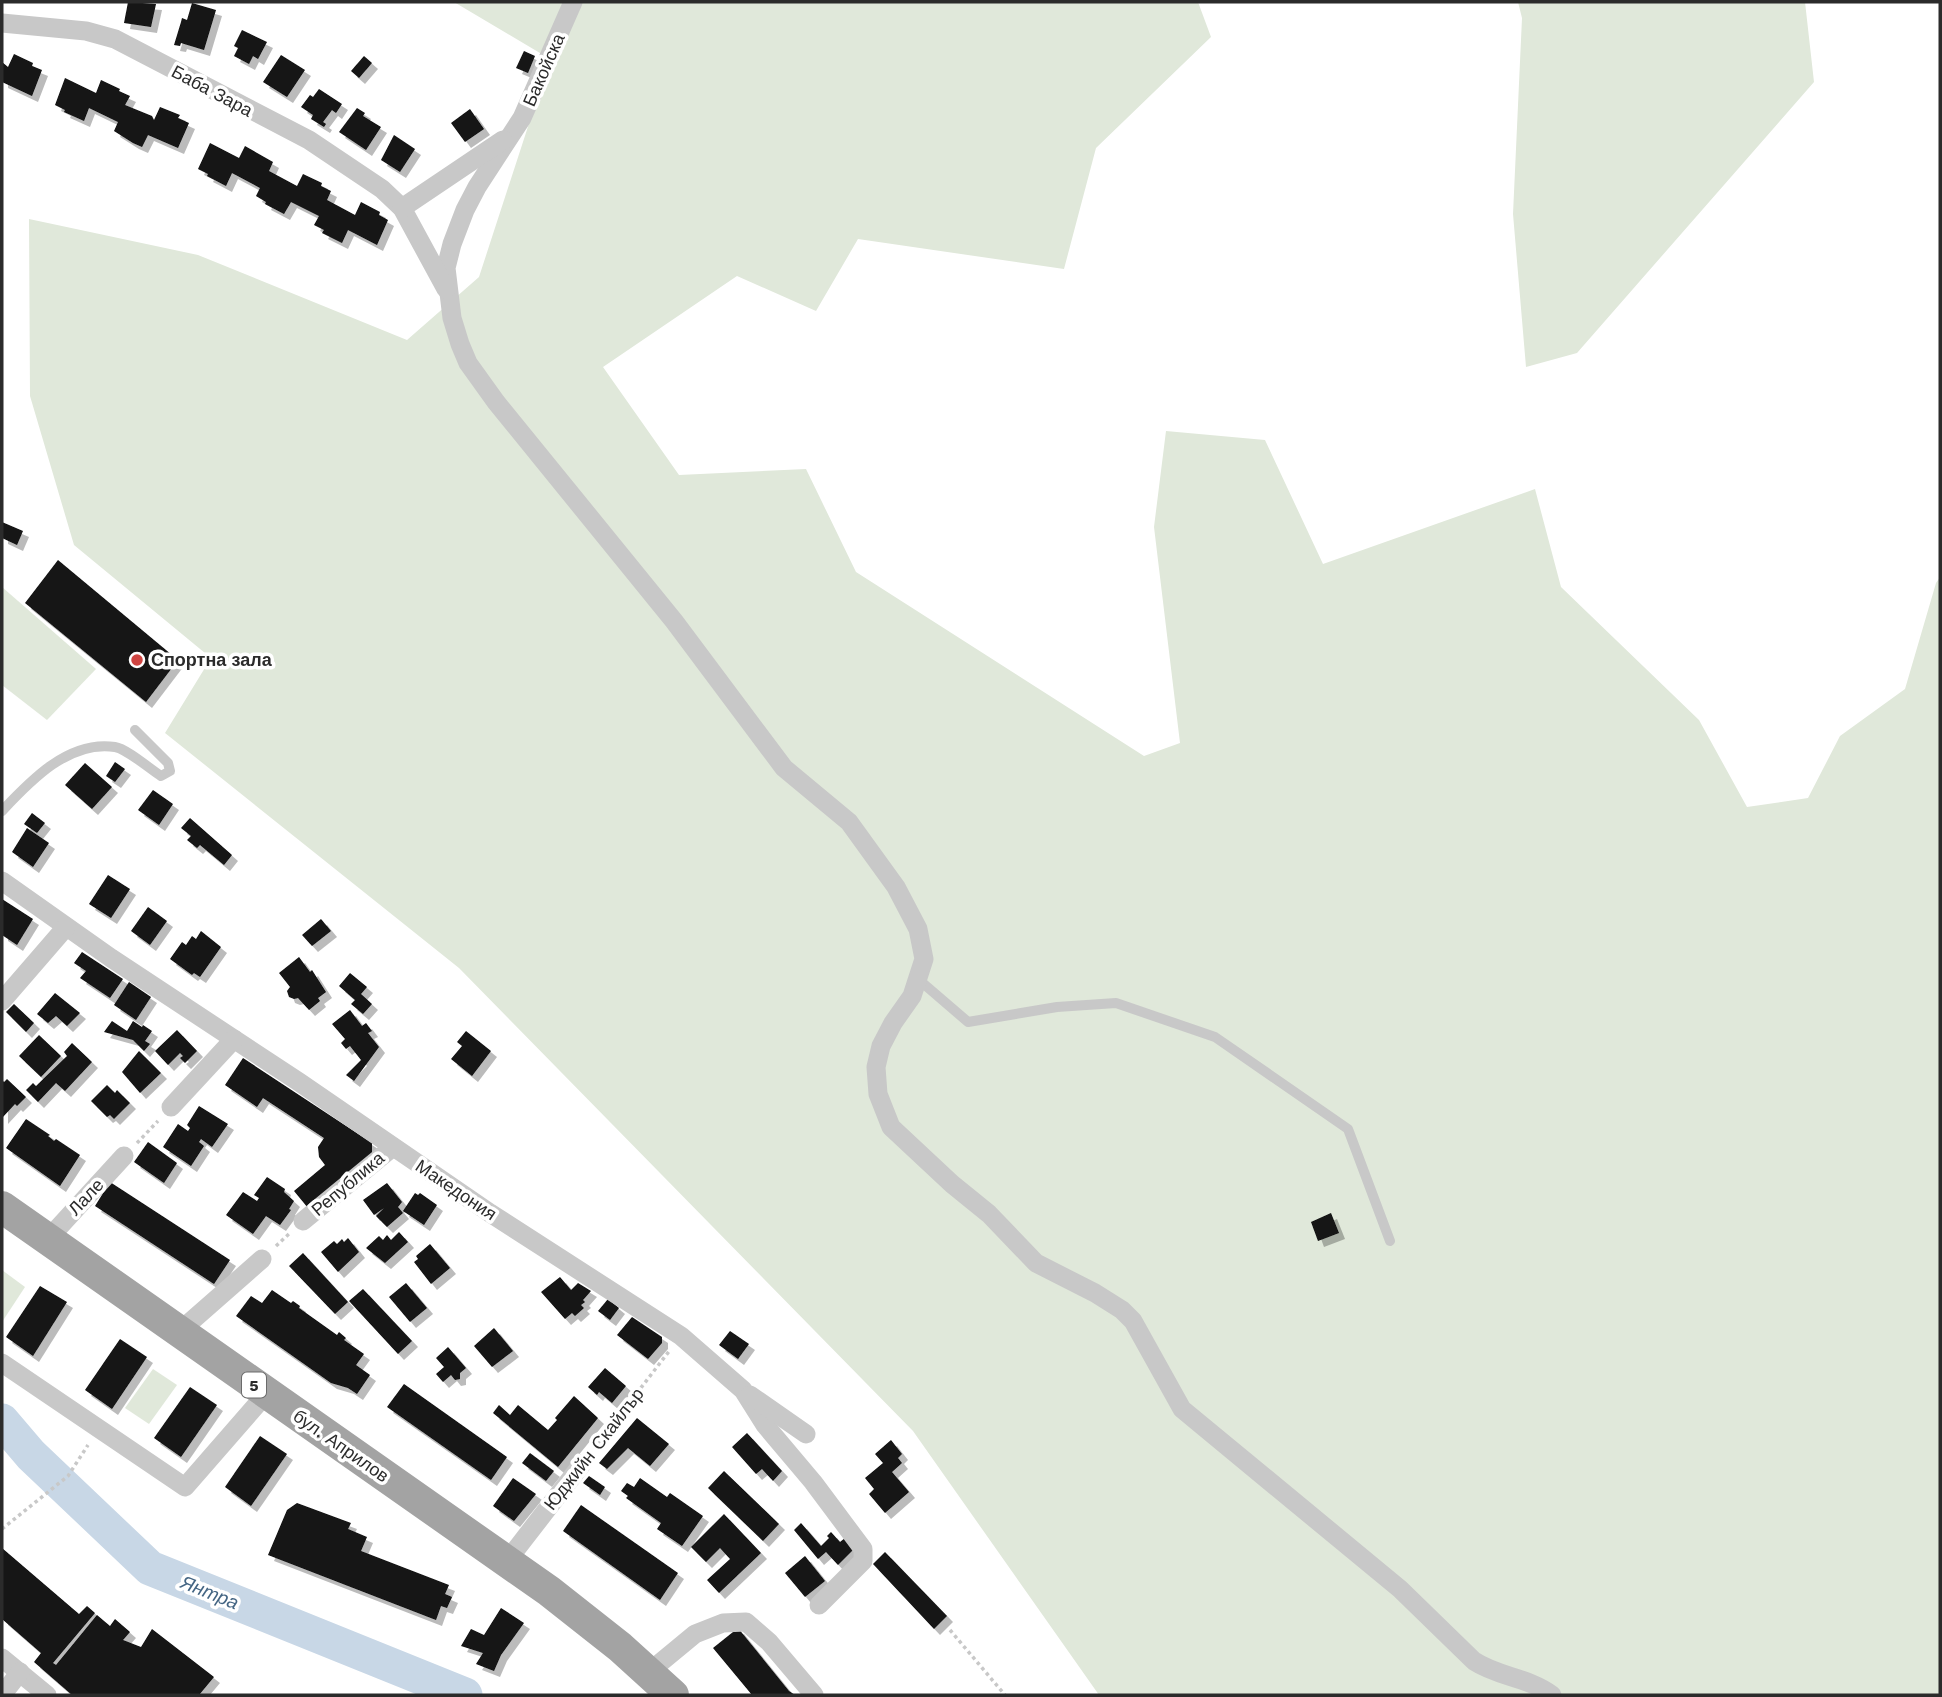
<svg xmlns="http://www.w3.org/2000/svg" width="1942" height="1697" font-family="'Work Sans',sans-serif">
  <style>
    .green { fill: #e0e8da }
    .lines { fill: none; stroke-linecap: round; stroke-linejoin: round }
    .river { stroke: #c8d7e6; stroke-width: 35 }
    .building { fill: #121212; filter: url(#shadow) }
    .path { stroke: #c8c8c8; stroke-width: 3.5; stroke-dasharray: 3.5 3.5; stroke-linecap: butt }
    .lane { stroke: #c8c8c8; stroke-width: 10 }
    .street { stroke: #c8c8c8; stroke-width: 19 }
    .primary { stroke: #a3a3a3; stroke-width: 32 }
    .poi-dot { fill: #cf4441; stroke: #fff; stroke-width: 2.5 }
    .labels { text-anchor: middle; stroke-width: 7; stroke-linejoin: round; paint-order: stroke }
    .shield { fill: #fff; stroke: #6b6b6b; stroke-width: 2 }
    .shield-label { font-size: 16px; font-weight: bold; fill: #2b2b2b }
    .street-label { font-size: 18px; fill: #2b2b2b; stroke: #fff }
    .poi-label { font-size: 18px; font-weight: bold; fill: #2b2b2b; stroke: #fff; text-anchor: start }
    .water-label { font-size: 19px; font-style: italic; fill: #446583; stroke: #fff }
  </style>
  <defs>
    <filter id="shadow"><feDropShadow dx="6" dy="6" stdDeviation="0" flood-color="#0004"/></filter>
  </defs>
  <rect width="100%" height="100%" fill="#fff"/>
  <g class="green">
    <path d="M 454,2 L 1198,2 L 1211,37 L 1096,148 L 1064,269 L 858,239 L 816,311 L 737,276 L 603,367 L 679,475 L 806,469 L 856,572 L 1144,756 L 1180,743 L 1154,527 L 1166,431 L 1265,440 L 1323,564 L 1535,489 L 1561,587 L 1699,720 L 1747,807 L 1808,798 L 1840,736 L 1905,689 L 1936,583 L 1940,577 L 1940,1695 L 1099,1695 L 913,1431 L 459,968 L 165,733 L 211,658 L 74,545 L 30,396 L 29,219 L 198,255 L 407,340 L 479,277 L 550,59 Z"/>
    <path d="M 1518,2 L 1805,2 L 1814,82 L 1577,353 L 1526,367 L 1513,214 L 1522,18 Z"/>
    <path d="M 2,587 L 96,669 L 47,720 L 2,685 Z"/>
    <path d="M 2,1270 L 25,1287 L 2,1322 Z"/>
    <path d="M 153,1369 L 177,1385 L 149,1424 L 125,1408 Z"/>
  </g>
  <g class="lines">
    <path class="river" d="M 2,1421 L 31,1455 L 150,1568 L 465,1695"/>
  </g>
  <g class="building">
    <path d="M 128,2 L 156,4 L 151,27 L 124,23 Z"/>
    <path d="M 192,3 L 216,10 L 204,50 L 181,43 L 180,46 L 174,45 L 181,22 L 182,18 L 187,20 Z"/>
    <path d="M 242,30 L 267,42 L 258,59 L 253,56 L 249,64 L 234,56 L 238,48 L 234,46 Z"/>
    <path d="M 524,51 L 535,56 L 528,73 L 516,68 Z"/>
    <path d="M 14,54 L 33,63 L 32,66 L 42,70 L 32,96 L 2,82 L 2,62 L 8,67 Z"/>
    <path d="M 281,55 L 305,70 L 287,97 L 263,82 Z"/>
    <path d="M 364,56 L 372,63 L 359,78 L 351,71 Z"/>
    <path d="M 65,78 L 96,93 L 101,80 L 120,89 L 119,91 L 130,96 L 125,105 L 152,116 L 154,120 L 160,107 L 180,115 L 178,118 L 189,123 L 178,148 L 148,135 L 142,147 L 133,143 L 114,131 L 118,122 L 89,108 L 84,121 L 64,112 L 65,110 L 55,105 Z"/>
    <path d="M 319,89 L 342,104 L 336,113 L 332,110 L 323,122 L 326,124 L 324,127 L 311,119 L 313,115 L 301,107 L 310,95 L 313,97 Z"/>
    <path d="M 357,108 L 365,113 L 363,116 L 381,127 L 366,150 L 339,132 Z"/>
    <path d="M 470,109 L 484,129 L 465,142 L 451,123 Z"/>
    <path d="M 394,135 L 415,149 L 400,172 L 381,160 Z"/>
    <path d="M 210,143 L 239,158 L 245,146 L 273,162 L 269,171 L 297,186 L 303,174 L 322,183 L 321,186 L 331,191 L 327,200 L 355,215 L 361,202 L 380,212 L 379,215 L 388,220 L 377,245 L 348,230 L 342,243 L 322,233 L 324,230 L 314,225 L 319,216 L 291,202 L 284,214 L 265,204 L 266,202 L 256,196 L 260,188 L 232,173 L 226,186 L 207,176 L 208,174 L 198,169 Z"/>
    <path d="M 2,522 L 23,531 L 17,545 L 2,538 Z"/>
    <path d="M 58,560 L 178,660 L 146,702 L 25,603 Z"/>
    <path d="M 115,762 L 125,769 L 115,782 L 106,776 Z"/>
    <path d="M 85,763 L 112,787 L 92,809 L 65,785 Z"/>
    <path d="M 153,790 L 173,804 L 159,825 L 138,810 Z"/>
    <path d="M 32,813 L 45,823 L 37,833 L 24,824 Z"/>
    <path d="M 190,818 L 232,855 L 224,865 L 200,845 L 197,848 L 187,840 L 191,836 L 181,828 Z"/>
    <path d="M 27,828 L 49,843 L 33,867 L 12,852 Z"/>
    <path d="M 108,875 L 130,889 L 111,918 L 89,904 Z"/>
    <path d="M 2,899 L 33,919 L 17,945 L 2,935 Z"/>
    <path d="M 148,907 L 167,921 L 150,945 L 131,931 Z"/>
    <path d="M 321,919 L 331,931 L 312,946 L 302,935 Z"/>
    <path d="M 201,931 L 221,947 L 200,977 L 194,973 L 192,975 L 170,959 L 182,942 L 186,945 L 192,936 L 196,939 Z"/>
    <path d="M 82,952 L 123,979 L 110,998 L 80,978 L 86,971 L 74,963 Z"/>
    <path d="M 299,957 L 310,972 L 312,970 L 326,992 L 318,998 L 320,1001 L 309,1010 L 298,998 L 294,999 L 289,997 L 287,991 L 290,987 L 279,973 Z"/>
    <path d="M 350,973 L 367,987 L 361,994 L 372,1004 L 363,1014 L 351,1004 L 355,1000 L 339,986 Z"/>
    <path d="M 129,982 L 151,997 L 136,1020 L 114,1005 Z"/>
    <path d="M 55,993 L 80,1013 L 67,1026 L 56,1016 L 48,1023 L 37,1014 Z"/>
    <path d="M 14,1004 L 34,1023 L 26,1032 L 6,1012 Z"/>
    <path d="M 350,1010 L 362,1026 L 366,1023 L 372,1031 L 368,1033 L 379,1047 L 354,1081 L 346,1075 L 361,1060 L 350,1046 L 346,1049 L 341,1043 L 345,1039 L 332,1024 Z"/>
    <path d="M 112,1021 L 127,1031 L 133,1021 L 142,1027 L 143,1025 L 152,1031 L 145,1041 L 150,1044 L 144,1051 L 133,1040 L 104,1032 Z"/>
    <path d="M 177,1030 L 197,1051 L 185,1063 L 180,1058 L 183,1056 L 180,1053 L 168,1065 L 155,1051 Z"/>
    <path d="M 466,1031 L 491,1051 L 472,1076 L 451,1059 L 462,1046 L 457,1042 Z"/>
    <path d="M 39,1035 L 61,1056 L 41,1077 L 19,1056 Z"/>
    <path d="M 72,1043 L 92,1062 L 65,1091 L 56,1083 L 38,1102 L 26,1090 L 33,1083 L 36,1086 L 67,1056 L 64,1052 Z"/>
    <path d="M 139,1051 L 161,1073 L 140,1093 L 122,1072 Z"/>
    <path d="M 243,1058 L 372,1143 L 372,1154 L 308,1208 L 294,1191 L 325,1165 L 319,1157 L 318,1147 L 324,1138 L 263,1098 L 257,1107 L 225,1085 Z"/>
    <path d="M 7,1079 L 26,1097 L 17,1106 L 15,1104 L 2,1118 L 2,1080 L 4,1082 Z"/>
    <path d="M 107,1085 L 115,1093 L 117,1090 L 130,1103 L 114,1119 L 110,1115 L 107,1117 L 91,1101 Z"/>
    <path d="M 199,1106 L 228,1124 L 212,1147 L 201,1139 L 199,1142 L 204,1146 L 191,1166 L 163,1147 L 178,1124 L 188,1131 L 190,1128 L 187,1125 Z"/>
    <path d="M 26,1119 L 50,1135 L 48,1136 L 54,1141 L 56,1139 L 80,1155 L 60,1186 L 6,1148 Z"/>
    <path d="M 148,1142 L 177,1163 L 164,1183 L 134,1162 Z"/>
    <path d="M 267,1177 L 285,1189 L 284,1192 L 294,1201 L 289,1209 L 291,1210 L 280,1225 L 266,1216 L 253,1234 L 226,1215 L 243,1192 L 257,1201 L 259,1198 L 254,1195 Z"/>
    <path d="M 110,1182 L 230,1260 L 214,1284 L 95,1206 Z"/>
    <path d="M 387,1183 L 402,1202 L 398,1207 L 403,1213 L 387,1227 L 376,1216 L 384,1208 L 374,1215 L 363,1200 Z"/>
    <path d="M 415,1193 L 418,1195 L 420,1193 L 437,1205 L 424,1225 L 403,1211 Z"/>
    <path d="M 1331,1213 L 1339,1233 L 1318,1241 L 1311,1222 Z"/>
    <path d="M 399,1232 L 408,1242 L 385,1263 L 366,1248 L 379,1236 L 383,1240 L 387,1235 L 391,1240 Z"/>
    <path d="M 348,1238 L 359,1252 L 338,1272 L 321,1252 L 334,1241 L 337,1244 L 342,1239 L 344,1242 Z"/>
    <path d="M 430,1244 L 450,1268 L 431,1284 L 414,1262 L 418,1259 L 416,1256 Z"/>
    <path d="M 303,1253 L 348,1302 L 335,1314 L 289,1266 Z"/>
    <path d="M 560,1277 L 571,1290 L 578,1283 L 591,1291 L 583,1300 L 585,1302 L 581,1305 L 584,1308 L 575,1316 L 572,1313 L 565,1319 L 541,1292 Z"/>
    <path d="M 406,1283 L 427,1308 L 410,1322 L 389,1297 Z"/>
    <path d="M 40,1286 L 67,1302 L 33,1356 L 6,1337 Z"/>
    <path d="M 363,1289 L 412,1341 L 398,1354 L 349,1301 Z"/>
    <path d="M 272,1290 L 291,1303 L 293,1301 L 300,1306 L 299,1308 L 337,1335 L 339,1332 L 346,1338 L 344,1340 L 364,1354 L 356,1365 L 370,1375 L 357,1394 L 348,1388 L 331,1383 L 236,1316 L 251,1296 L 262,1303 Z"/>
    <path d="M 608,1299 L 619,1308 L 610,1320 L 598,1311 Z"/>
    <path d="M 632,1317 L 662,1337 L 662,1343 L 648,1359 L 617,1335 Z"/>
    <path d="M 494,1328 L 513,1351 L 492,1367 L 474,1346 Z"/>
    <path d="M 730,1331 L 749,1344 L 738,1359 L 719,1345 Z"/>
    <path d="M 120,1339 L 147,1357 L 112,1409 L 85,1390 Z"/>
    <path d="M 448,1347 L 466,1368 L 460,1373 L 460,1379 L 455,1380 L 451,1375 L 443,1382 L 436,1374 L 444,1367 L 436,1358 Z"/>
    <path d="M 605,1368 L 626,1386 L 612,1403 L 599,1392 L 597,1395 L 588,1387 Z"/>
    <path d="M 404,1384 L 507,1457 L 491,1480 L 387,1407 Z"/>
    <path d="M 190,1387 L 217,1405 L 181,1457 L 154,1438 Z"/>
    <path d="M 574,1396 L 598,1418 L 558,1467 L 493,1413 L 499,1405 L 510,1415 L 518,1405 L 548,1430 L 557,1420 L 555,1418 Z"/>
    <path d="M 637,1418 L 669,1444 L 650,1466 L 628,1448 L 607,1469 L 599,1463 Z"/>
    <path d="M 747,1433 L 782,1471 L 773,1481 L 762,1469 L 756,1474 L 732,1447 Z"/>
    <path d="M 260,1436 L 287,1454 L 251,1506 L 225,1487 Z"/>
    <path d="M 891,1440 L 902,1454 L 898,1458 L 902,1463 L 892,1472 L 909,1492 L 885,1513 L 869,1494 L 874,1489 L 865,1478 L 883,1463 L 875,1454 Z"/>
    <path d="M 530,1453 L 554,1471 L 546,1481 L 522,1463 Z"/>
    <path d="M 724,1471 L 779,1524 L 763,1541 L 708,1488 Z"/>
    <path d="M 589,1476 L 605,1487 L 600,1495 L 583,1483 Z"/>
    <path d="M 513,1478 L 536,1494 L 514,1521 L 493,1506 Z"/>
    <path d="M 640,1478 L 667,1497 L 670,1493 L 703,1516 L 682,1546 L 657,1529 L 661,1523 L 626,1498 L 628,1496 L 621,1491 L 627,1483 L 634,1487 Z"/>
    <path d="M 297,1503 L 351,1523 L 348,1529 L 367,1537 L 361,1551 L 449,1585 L 445,1594 L 452,1597 L 447,1608 L 441,1606 L 436,1620 L 268,1555 L 287,1510 Z"/>
    <path d="M 581,1505 L 678,1573 L 660,1600 L 563,1531 Z"/>
    <path d="M 724,1514 L 761,1553 L 719,1593 L 707,1580 L 730,1559 L 720,1548 L 706,1562 L 691,1547 Z"/>
    <path d="M 801,1523 L 821,1546 L 829,1538 L 827,1536 L 831,1532 L 840,1542 L 845,1538 L 855,1548 L 838,1565 L 826,1552 L 818,1559 L 794,1530 Z"/>
    <path d="M 2,1548 L 79,1614 L 87,1606 L 95,1613 L 53,1663 L 56,1665 L 97,1615 L 110,1626 L 115,1619 L 130,1632 L 123,1640 L 141,1647 L 152,1629 L 214,1677 L 199,1695 L 72,1695 L 34,1662 L 41,1653 L 2,1619 Z"/>
    <path d="M 885,1552 L 947,1616 L 934,1629 L 873,1564 Z"/>
    <path d="M 805,1556 L 825,1581 L 805,1597 L 785,1573 Z"/>
    <path d="M 501,1608 L 524,1623 L 501,1655 L 494,1671 L 476,1664 L 483,1653 L 461,1646 L 471,1629 L 484,1635 Z"/>
    <path d="M 738,1628 L 789,1691 L 795,1695 L 752,1695 L 713,1648 Z"/>
  </g>
  <g class="lines">
    <g class="path">
      <path d="M 137,1143 L 158,1121"/>
      <path d="M 276,1246 L 291,1232"/>
      <path d="M 594,1449 L 670,1350"/>
      <path d="M 2,1529 L 68,1476 L 88,1445"/>
      <path d="M 950,1630 L 1005,1695"/>
    </g>
    <g class="lane">
      <path d="M 2,811 C 31,780 69,740 115,747 C 127,749 150,769 161,776 L 170,771 L 168,763 L 135,730"/>
      <path d="M 918,979 L 968,1022 L 1057,1007 L 1116,1003 L 1215,1037 L 1348,1129 L 1390,1241"/>
    </g>
    <g class="street">
      <path d="M 573,2 L 522,118 L 477,187 L 465,210 L 452,244 L 446,268 L 452,318 L 460,344 L 468,363 L 496,402 L 674,621 L 784,768 L 849,822 L 896,887 L 918,929 L 924,959 L 912,996 L 893,1023 L 881,1046 L 876,1067 L 878,1094 L 891,1127 L 952,1184 L 989,1214 L 1036,1263 L 1095,1293 L 1122,1310 L 1133,1321 L 1182,1409 L 1400,1589 L 1474,1661 C 1498,1677 1528,1677 1552,1695"/>
      <path d="M 2,23 L 86,31 L 115,39 L 309,140 L 382,189 L 402,208 L 446,289"/>
      <path d="M 402,208 L 503,140"/>
      <path d="M 2,881 L 111,958 L 299,1082 L 490,1213 L 681,1336 L 743,1390 L 765,1425 L 813,1482 L 863,1549 L 863,1561 L 819,1605"/>
      <path d="M 2,1001 L 66,927"/>
      <path d="M 171,1107 L 234,1039"/>
      <path d="M 303,1221 L 393,1147"/>
      <path d="M 48,1239 L 124,1156"/>
      <path d="M 180,1331 L 262,1259"/>
      <path d="M 2,1363 L 185,1487 L 266,1394"/>
      <path d="M 750,1395 L 806,1434"/>
      <path d="M 507,1561 L 582,1464"/>
      <path d="M 2,1658 L 47,1695"/>
      <path d="M 649,1672 L 695,1634 L 723,1623 L 746,1622 L 769,1642 L 814,1695"/>
      <path d="M 2,1695 L 20,1672"/>
    </g>
    <path class="primary" d="M 2,1207 L 549,1591 L 620,1647 L 673,1695"/>
  </g>
  <circle class="poi-dot" cx="137" cy="660" r="7"/>
  <g class="labels">
    <rect class="shield" x="242" y="1372.5" width="24" height="25" rx="5"/>
    <g class="shield-label">
      <text x="254" y="1391">5</text>
    </g>
    <g class="street-label">
      <text transform="translate(544 70) rotate(-66)" y="6">Бакойска</text>
      <text transform="translate(212 91) rotate(28)" y="6">Баба Зара</text>
      <text transform="translate(348 1184) rotate(-40)" y="6">Република</text>
      <text transform="translate(456 1190) rotate(34)" y="6">Македония</text>
      <text transform="translate(86 1197) rotate(-47)" y="6">Лале</text>
      <text transform="translate(341 1446) rotate(35)" y="6">бул. Априлов</text>
      <text transform="translate(594 1449) rotate(-52)" y="6">Юджийн Скайлър</text>
    </g>
    <g class="poi-label">
      <text x="151" y="666">Спортна зала</text>
    </g>
    <g class="water-label">
      <text transform="translate(210 1592) rotate(22)" y="7">Янтра</text>
    </g>
  </g>
  <rect width="1942" height="1697" fill="none" stroke="#2b2b2b" stroke-width="7"/>
</svg>
